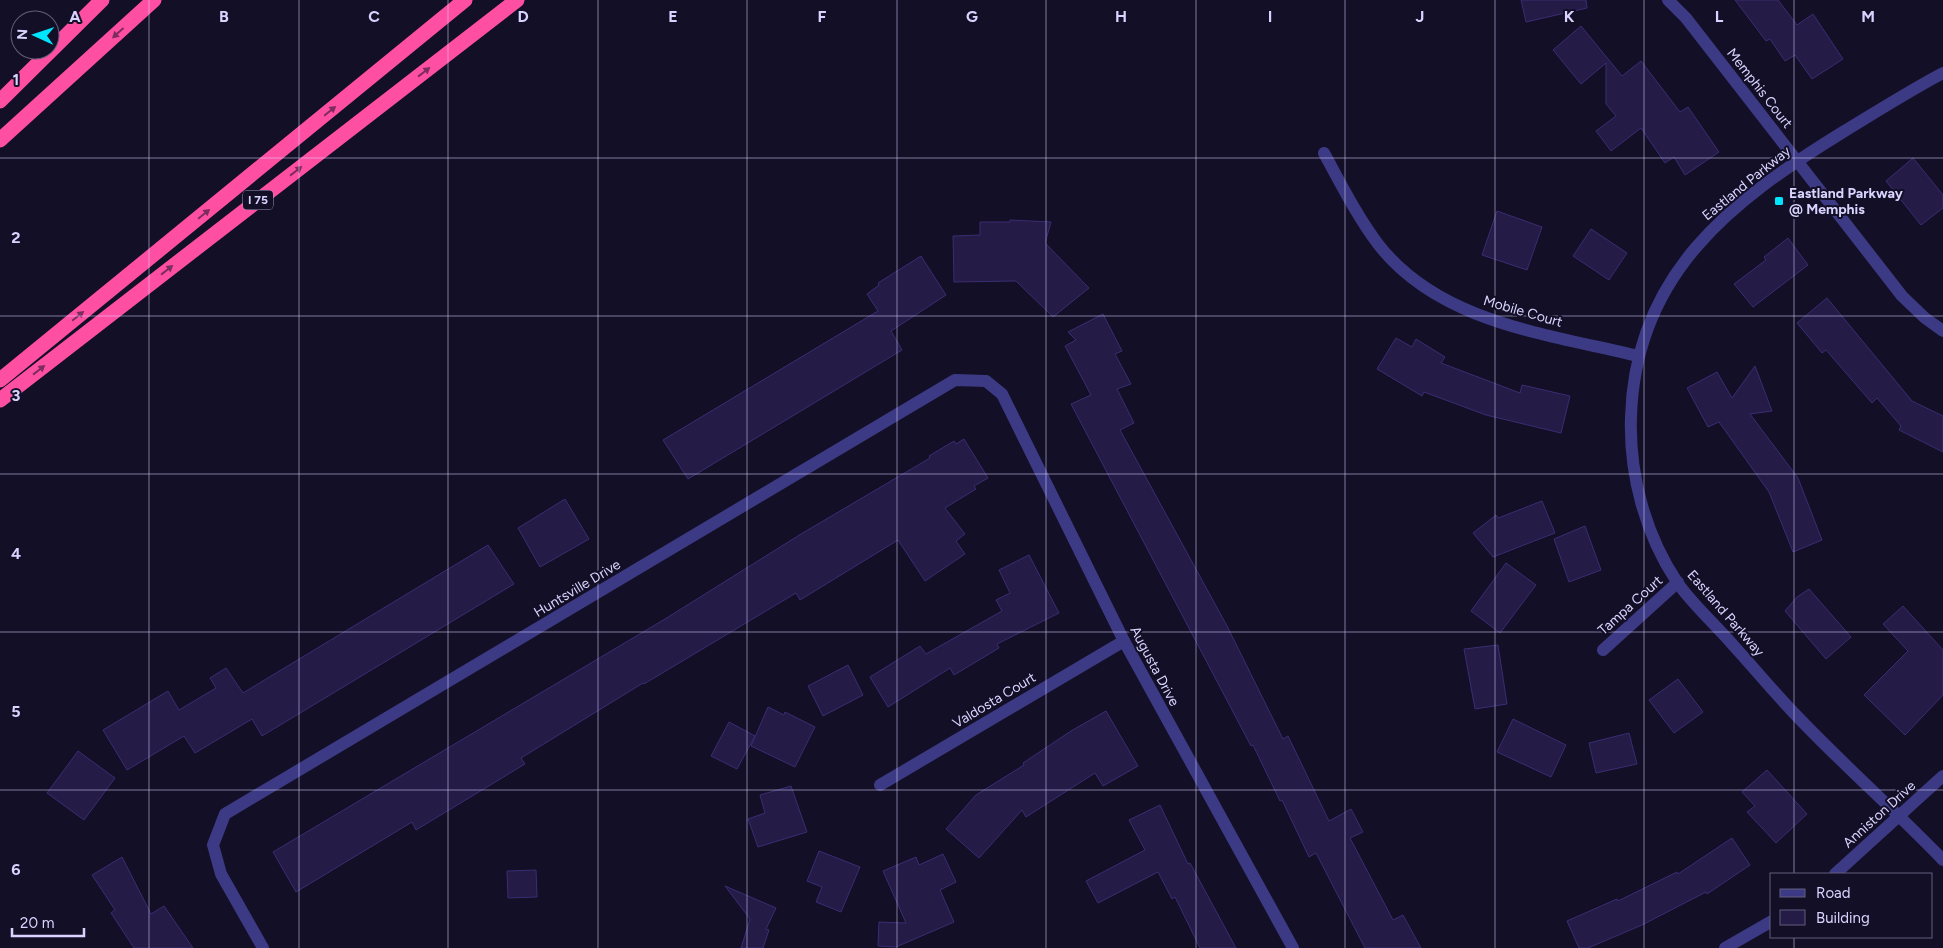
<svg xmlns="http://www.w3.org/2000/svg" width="1943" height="948" font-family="Figtree,sans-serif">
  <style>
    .building { fill: #241b47; stroke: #3b2d73 }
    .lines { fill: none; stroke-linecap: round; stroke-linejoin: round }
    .minor { stroke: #3d3a85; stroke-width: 12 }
    .highway { stroke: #ff4fa3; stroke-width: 15 }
    .oneway { fill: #7d2c5e }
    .grid { fill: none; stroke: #d9d4ff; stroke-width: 1; stroke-opacity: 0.55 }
    .poi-dot { fill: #00e5ff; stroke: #130f26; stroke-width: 2 }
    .labels { text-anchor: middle; stroke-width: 4; stroke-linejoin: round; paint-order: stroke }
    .shield { fill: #130f26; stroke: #9e99be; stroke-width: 1 }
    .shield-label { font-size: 12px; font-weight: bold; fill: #d9d4ff }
    .street-label { font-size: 14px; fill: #d9d4ff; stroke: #130f26 }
    .poi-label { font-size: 14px; font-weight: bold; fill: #d9d4ff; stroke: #130f26; text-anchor: start }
    .grid-label { font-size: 16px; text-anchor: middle; font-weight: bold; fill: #d9d4ff; stroke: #130f26; stroke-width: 4; stroke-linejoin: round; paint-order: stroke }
  </style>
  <rect width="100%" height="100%" fill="#130f26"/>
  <g class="building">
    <path d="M 1521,0 L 1586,0 L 1587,8 L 1526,22 Z"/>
    <path d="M 1735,0 L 1778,0 L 1797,25 L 1813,14 L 1843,59 L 1812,79 L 1795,55 L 1785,61 L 1770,39 L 1766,41 Z"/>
    <path d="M 1581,26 L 1622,76 L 1641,61 L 1680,112 L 1688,107 L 1719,152 L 1685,175 L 1674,157 L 1665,163 L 1641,128 L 1611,151 L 1596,131 L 1616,116 L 1606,104 L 1606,63 L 1581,84 L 1553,50 Z"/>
    <path d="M 1913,158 L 1943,195 L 1943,208 L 1921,225 L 1886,181 Z"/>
    <path d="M 1497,211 L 1542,227 L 1527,270 L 1482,255 Z"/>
    <path d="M 1010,220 L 1051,222 L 1045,243 L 1089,288 L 1053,317 L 1016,281 L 954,282 L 953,236 L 980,235 L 980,222 L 1010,222 Z"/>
    <path d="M 1591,229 L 1627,253 L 1609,280 L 1573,256 Z"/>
    <path d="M 1788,238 L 1808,265 L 1753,307 L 1734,284 L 1766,260 L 1764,257 Z"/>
    <path d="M 921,256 L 946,295 L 891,331 L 902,350 L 688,479 L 663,440 L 878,311 L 867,294 L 879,285 L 878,283 Z"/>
    <path d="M 1827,298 L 1912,401 L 1943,416 L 1943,452 L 1899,430 L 1901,426 L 1877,398 L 1872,403 L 1826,350 L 1822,353 L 1797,323 Z"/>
    <path d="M 1103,314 L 1122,351 L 1115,354 L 1131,384 L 1117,389 L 1134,423 L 1120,430 L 1227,626 L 1283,739 L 1288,736 L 1329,821 L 1351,809 L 1363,832 L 1350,838 L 1393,920 L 1403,915 L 1421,948 L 1365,948 L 1316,853 L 1309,857 L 1282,800 L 1280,801 L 1253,745 L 1251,746 L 1071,404 L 1091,395 L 1065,346 L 1076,340 L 1068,332 Z"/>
    <path d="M 1396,338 L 1412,347 L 1416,339 L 1445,357 L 1441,363 L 1520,393 L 1522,385 L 1570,396 L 1561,433 L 1486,415 L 1424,392 L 1422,396 L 1377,369 Z"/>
    <path d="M 1755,366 L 1772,411 L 1750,414 L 1798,478 L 1822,540 L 1793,552 L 1769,492 L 1719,422 L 1708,427 L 1687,388 L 1717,372 L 1732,398 Z"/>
    <path d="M 964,439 L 988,478 L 974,486 L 976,489 L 945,508 L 965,534 L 956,541 L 965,554 L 925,581 L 898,540 L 800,600 L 796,593 L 644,684 L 643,683 L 521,758 L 525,764 L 416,830 L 412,822 L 296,892 L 273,852 L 665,619 L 801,534 L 930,458 L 929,456 L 954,441 L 956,444 Z"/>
    <path d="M 565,499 L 589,539 L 540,567 L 518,528 Z"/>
    <path d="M 1542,501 L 1555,533 L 1493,557 L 1473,533 L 1496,515 L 1498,518 Z"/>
    <path d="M 1585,526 L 1601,570 L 1569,582 L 1554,539 Z"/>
    <path d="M 488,545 L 514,584 L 262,736 L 252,719 L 195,753 L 184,736 L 127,770 L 103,730 L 168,691 L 179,710 L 216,688 L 210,678 L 226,668 L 243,693 Z"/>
    <path d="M 1029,555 L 1059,613 L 997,644 L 999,648 L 954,675 L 950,668 L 888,707 L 870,677 L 920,646 L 926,654 L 1002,611 L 996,600 L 1010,593 L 999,570 Z"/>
    <path d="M 1506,563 L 1536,585 L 1500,633 L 1471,611 Z"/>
    <path d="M 1809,589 L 1851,637 L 1826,659 L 1785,611 L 1797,597 Z"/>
    <path d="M 1903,606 L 1943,650 L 1943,695 L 1905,735 L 1864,695 L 1908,651 L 1883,624 Z"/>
    <path d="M 1498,645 L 1507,704 L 1475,709 L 1464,649 Z"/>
    <path d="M 848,665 L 863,695 L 823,716 L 808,686 Z"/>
    <path d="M 1678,679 L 1703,712 L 1674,733 L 1649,700 Z"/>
    <path d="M 768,707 L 784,715 L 785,712 L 815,727 L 795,767 L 751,746 Z"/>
    <path d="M 1106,711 L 1138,766 L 1103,786 L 1095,773 L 1026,817 L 1022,810 L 979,858 L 946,829 L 976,795 L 1024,765 L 1023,763 L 1071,731 Z"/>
    <path d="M 1513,719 L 1566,745 L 1551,777 L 1497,752 Z"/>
    <path d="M 729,722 L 755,736 L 737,769 L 711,756 Z"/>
    <path d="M 1629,733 L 1637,764 L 1596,773 L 1589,743 Z"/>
    <path d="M 78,751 L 115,778 L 84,820 L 47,793 Z"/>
    <path d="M 1767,770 L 1807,814 L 1776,843 L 1747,812 L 1755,806 L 1742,792 Z"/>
    <path d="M 791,786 L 807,832 L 758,847 L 748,819 L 765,813 L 760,795 Z"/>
    <path d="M 1160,805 L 1188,864 L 1190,863 L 1236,948 L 1200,948 L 1175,897 L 1172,899 L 1158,872 L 1098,903 L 1086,881 L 1145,850 L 1129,820 Z"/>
    <path d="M 1732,838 L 1750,865 L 1707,894 L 1706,892 L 1642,925 L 1588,948 L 1579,948 L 1567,921 L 1617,899 L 1618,901 L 1677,872 L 1678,874 Z"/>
    <path d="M 819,851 L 860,867 L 841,912 L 816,902 L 822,887 L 807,881 Z"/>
    <path d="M 943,854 L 956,882 L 940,890 L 954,922 L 896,947 L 878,946 L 879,922 L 906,923 L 883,871 L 916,857 L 919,865 Z"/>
    <path d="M 122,857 L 151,914 L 164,906 L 193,948 L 134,948 L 111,913 L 115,910 L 92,875 Z"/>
    <path d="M 536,870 L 537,897 L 508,898 L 507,871 Z"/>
    <path d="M 725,886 L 776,908 L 766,929 L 769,930 L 763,948 L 741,948 L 750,919 Z"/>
  </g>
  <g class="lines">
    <g class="minor">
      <path d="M 1668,0 L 1686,18 L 1902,296 L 1925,318 L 1943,331"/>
      <path d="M 1943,73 C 1909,91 1876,112 1843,132 C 1731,201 1635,274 1631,417 C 1629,474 1645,534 1677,582 C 1692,604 1715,624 1733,645 C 1753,667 1772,690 1793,712 C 1841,763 1894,809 1943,860"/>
      <path d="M 1324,153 C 1341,184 1357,216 1378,244 C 1439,323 1548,334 1638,356"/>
      <path d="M 1603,650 L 1678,582"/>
      <path d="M 880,785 L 1124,641"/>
      <path d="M 1835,874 L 1943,776"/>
      <path d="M 263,948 L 221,874 L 213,845 L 225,814 L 955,380 L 986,381 L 1002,394 L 1124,641 L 1293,948"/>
      <path d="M 1725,948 L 1772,921"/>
    </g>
    <g class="highway">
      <path d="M 0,101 L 102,0"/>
      <path d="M 0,140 L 154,0"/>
      <path d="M 0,380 L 465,0"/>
      <path d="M 0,400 L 517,0"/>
    </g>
  </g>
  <defs><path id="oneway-solid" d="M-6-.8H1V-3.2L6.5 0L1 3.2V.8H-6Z" transform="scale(1.25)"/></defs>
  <g class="oneway">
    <use href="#oneway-solid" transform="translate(118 33) rotate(138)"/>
    <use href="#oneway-solid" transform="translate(424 72) rotate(-38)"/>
    <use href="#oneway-solid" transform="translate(330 111) rotate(-39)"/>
    <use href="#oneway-solid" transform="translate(296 171) rotate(-38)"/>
    <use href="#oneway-solid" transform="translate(204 214) rotate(-39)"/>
    <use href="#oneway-solid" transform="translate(167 270) rotate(-38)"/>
    <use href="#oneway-solid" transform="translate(78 316) rotate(-39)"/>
    <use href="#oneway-solid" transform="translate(39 370) rotate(-38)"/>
  </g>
  <path class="grid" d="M 149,0 L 149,948M 299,0 L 299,948M 448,0 L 448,948M 598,0 L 598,948M 747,0 L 747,948M 897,0 L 897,948M 1046,0 L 1046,948M 1196,0 L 1196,948M 1345,0 L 1345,948M 1495,0 L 1495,948M 1644,0 L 1644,948M 1794,0 L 1794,874M 0,158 L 1943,158M 0,316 L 1943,316M 0,474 L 1943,474M 0,632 L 1943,632M 0,790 L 1943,790M 1794,937 L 1794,948"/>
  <rect class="poi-dot" x="1774" y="196" width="10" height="10" rx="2.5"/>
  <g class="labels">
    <rect class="shield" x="243" y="190.5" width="30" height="19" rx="4"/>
    <g class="shield-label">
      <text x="258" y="204">I 75</text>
    </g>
    <g class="street-label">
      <text transform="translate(1760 88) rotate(52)" y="5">Memphis Court</text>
      <text transform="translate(1746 183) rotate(-39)" y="5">Eastland Parkway</text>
      <text transform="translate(1523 311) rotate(16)" y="5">Mobile Court</text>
      <text transform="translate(577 588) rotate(-31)" y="5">Huntsville Drive</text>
      <text transform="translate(1630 605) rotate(-42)" y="5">Tampa Court</text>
      <text transform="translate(1726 613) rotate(49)" y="5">Eastland Parkway</text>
      <text transform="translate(1155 666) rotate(62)" y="5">Augusta Drive</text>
      <text transform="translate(994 700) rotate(-31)" y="5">Valdosta Court</text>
      <text transform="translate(1879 814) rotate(-42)" y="5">Anniston Drive</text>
    </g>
    <g class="poi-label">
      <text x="1789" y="198">Eastland Parkway<tspan x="1789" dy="16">@ Memphis</tspan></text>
    </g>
  </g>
  <g class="grid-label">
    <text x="75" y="22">A</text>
    <text x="224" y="22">B</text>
    <text x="374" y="22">C</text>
    <text x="523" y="22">D</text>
    <text x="673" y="22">E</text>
    <text x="822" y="22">F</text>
    <text x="972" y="22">G</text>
    <text x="1121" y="22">H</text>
    <text x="1270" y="22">I</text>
    <text x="1420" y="22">J</text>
    <text x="1569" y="22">K</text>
    <text x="1719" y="22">L</text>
    <text x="1868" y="22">M</text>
    <text x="16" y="85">1</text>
    <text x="16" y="243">2</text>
    <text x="16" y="401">3</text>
    <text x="16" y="559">4</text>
    <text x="16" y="717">5</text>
    <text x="16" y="875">6</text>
  </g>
  <rect x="1770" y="873" width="162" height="65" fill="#130f26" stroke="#625e7d"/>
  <rect x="1780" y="889" width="25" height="8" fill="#3d3a85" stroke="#625e7d"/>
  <text x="1816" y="898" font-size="15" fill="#d9d4ff">Road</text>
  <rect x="1780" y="910" width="25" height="15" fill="#241b47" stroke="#625e7d"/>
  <text x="1816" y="923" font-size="15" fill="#d9d4ff">Building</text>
  <g transform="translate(35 35) rotate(273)"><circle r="24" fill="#130f26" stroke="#625e7d"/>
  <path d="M0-4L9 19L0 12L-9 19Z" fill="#00e5ff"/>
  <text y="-8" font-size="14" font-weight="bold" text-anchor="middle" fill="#d9d4ff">N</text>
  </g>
  <path d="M12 928v8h72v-8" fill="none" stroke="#d9d4ff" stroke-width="2.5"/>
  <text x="20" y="928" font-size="15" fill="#d9d4ff" stroke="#130f26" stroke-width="4" paint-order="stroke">20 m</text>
</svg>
